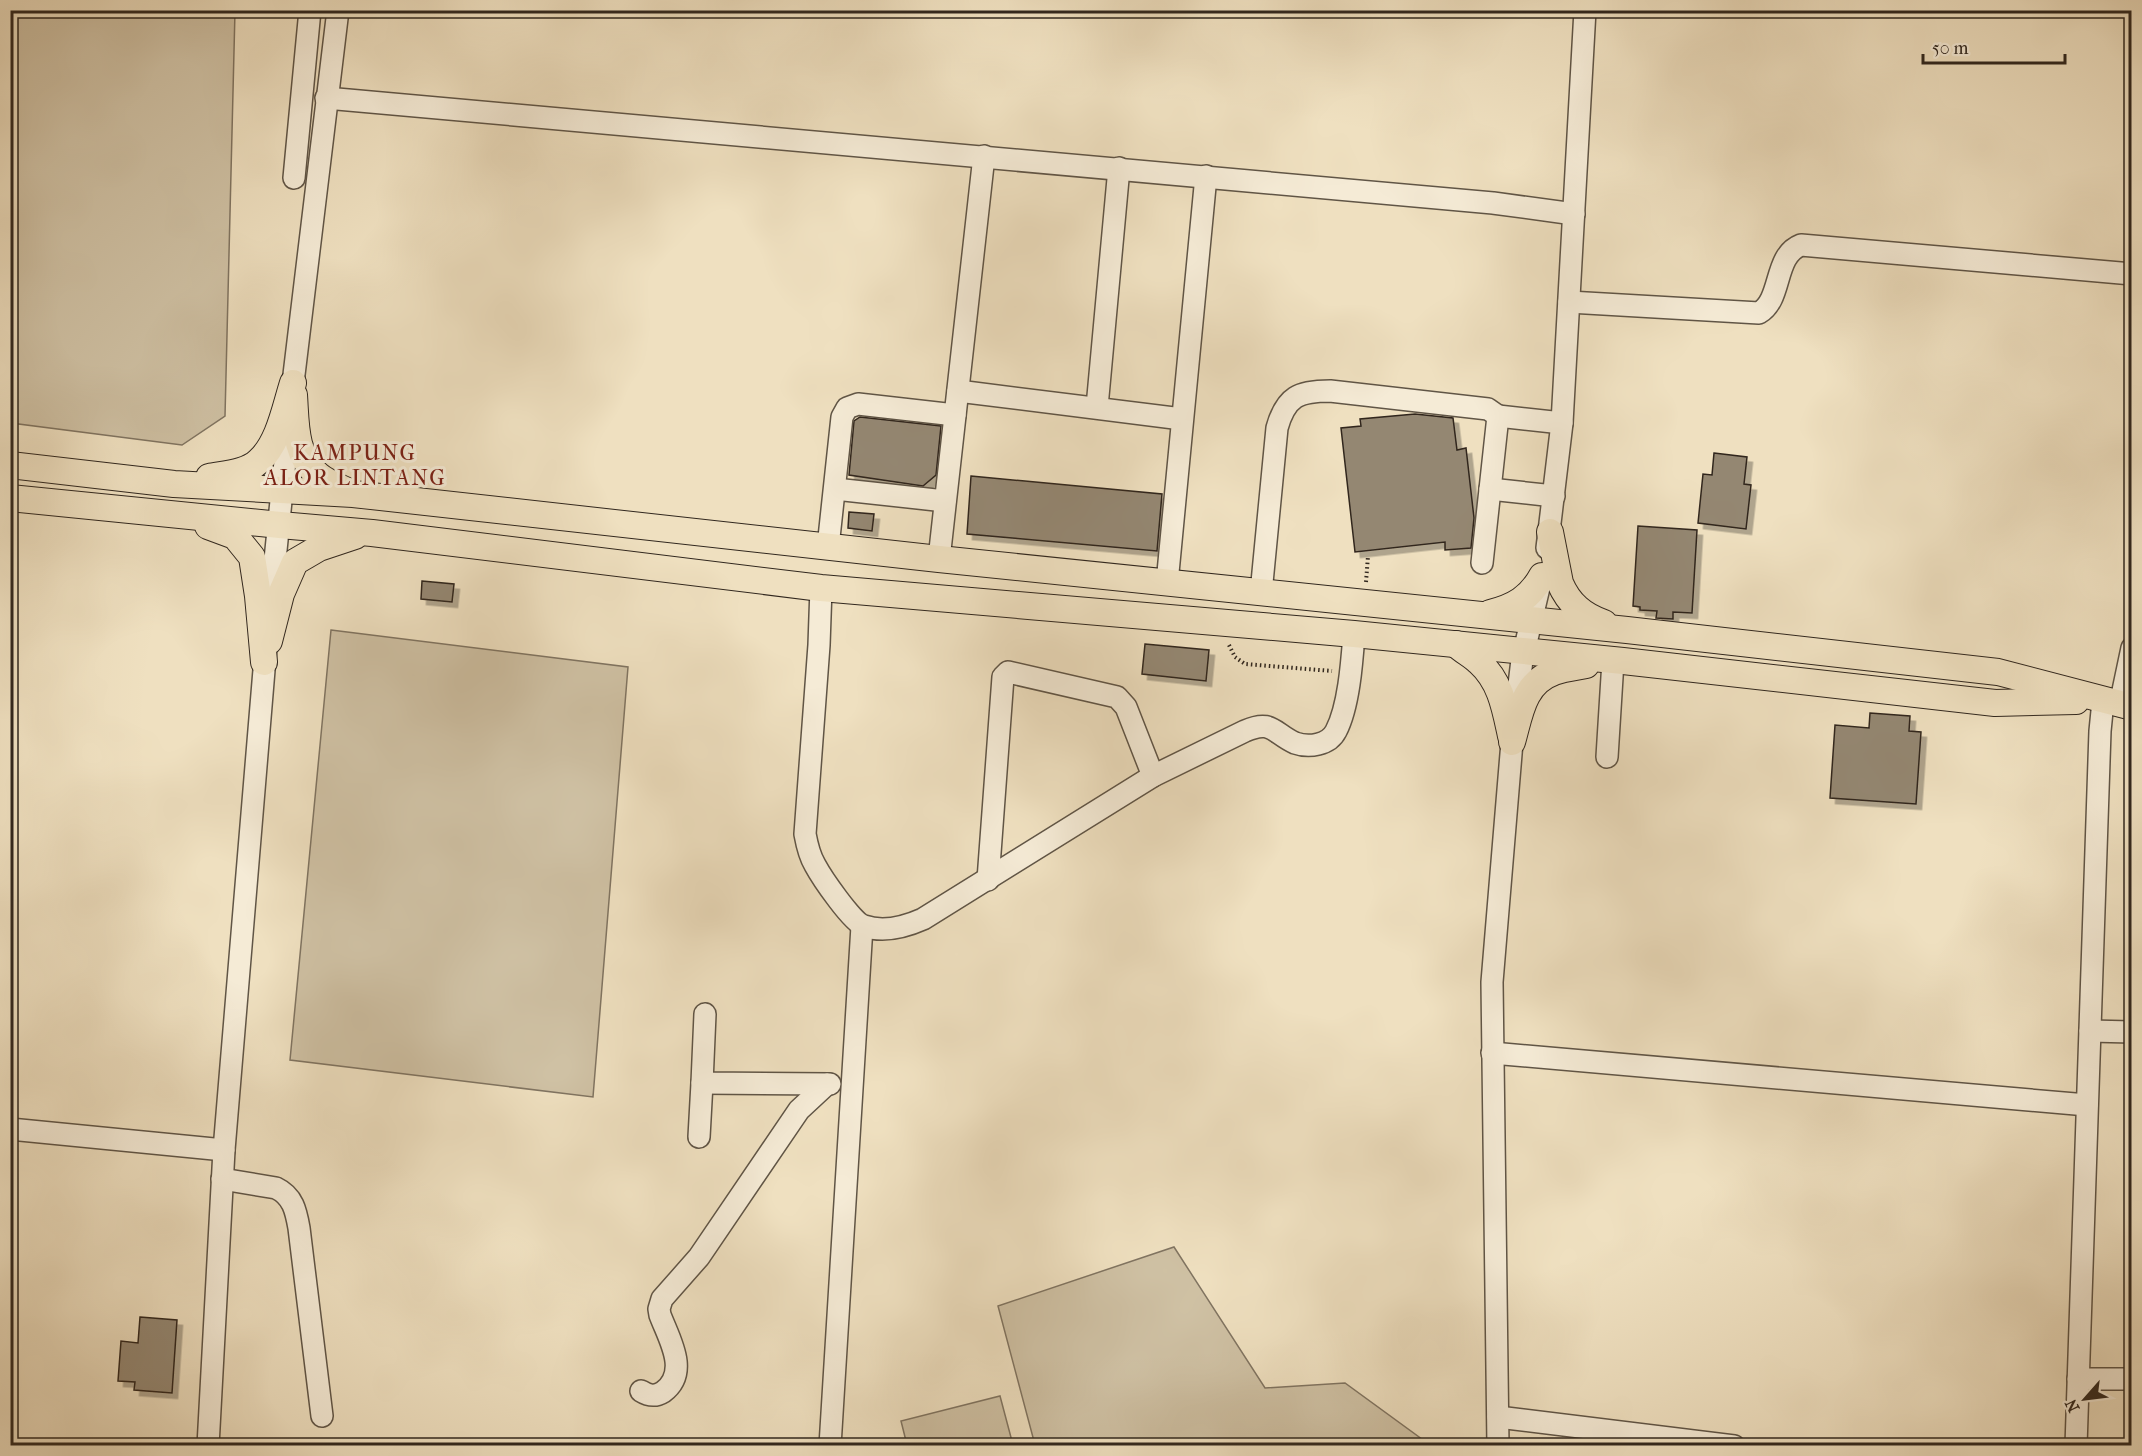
<svg xmlns="http://www.w3.org/2000/svg" width="2142" height="1456" font-family="'IM FELL French Canon',serif">
  <style>
    .green { fill: #cfc1a4; stroke: #807461; stroke-width: 1.5 }
    .building { fill: #948772; stroke: #31271e; stroke-width: 1.5; filter: url(#shadow) }
    .lines { fill: none; stroke-linecap: round; stroke-linejoin: round }
    .minor-casing { stroke: #605546; stroke-width: 24 }
    .major-casing { stroke: #31271e; stroke-width: 28 }
    .path { stroke: #31271e; stroke-width: 4; stroke-dasharray: 1.5 3; stroke-linecap: butt }
    .minor { stroke: #f5ebd6; stroke-width: 21 }
    .major { stroke: #efe0c0; stroke-width: 26 }
    .labels { text-anchor: middle; stroke-width: 6; stroke-linejoin: round; paint-order: stroke }
    .quarter-label { font-size: 22px; letter-spacing: 1.5px; fill: #7a1f14; stroke: #f5ebd6 }
  </style>
  <defs>
    <filter id="shadow"><feDropShadow dx="5.5" dy="5.5" stdDeviation="0" flood-color="#0004"/></filter>
  </defs>
  <rect width="100%" height="100%" fill="#efe0c0"/>
  <filter id="stains"><feTurbulence type="fractalNoise" baseFrequency=".00333" numOctaves="4"/><feColorMatrix values="0 0 0 0 .2 0 0 0 0 .09 0 0 0 0 .02 0 0 0 .5 -.17"/></filter>
  <radialGradient id="worn" r=".72"><stop offset=".6" stop-color="#630" stop-opacity="0"/><stop offset="1" stop-color="#630" stop-opacity=".3"/></radialGradient>
  <g class="green">
    <path d="M 11,10 L 235,11 L 225,416 L 182,445 L 11,423 Z"/>
    <path d="M 331,630 L 628,667 L 593,1097 L 290,1060 Z"/>
    <path d="M 1174,1247 L 1265,1388 L 1345,1383 L 1430,1445 L 1035,1445 L 998,1306 Z"/>
    <path d="M 1000,1396 L 1013,1445 L 907,1445 L 901,1421 Z"/>
  </g>
  <g class="building">
    <path d="M 1415,414 L 1453,418 L 1457,450 L 1466,448 L 1474,518 L 1471,548 L 1445,550 L 1445,542 L 1355,552 L 1341,428 L 1361,426 L 1360,419 Z"/>
    <path d="M 860,417 L 941,426 L 936,475 L 923,486 L 849,475 L 854,421 Z"/>
    <path d="M 1714,453 L 1747,457 L 1744,484 L 1751,485 L 1746,529 L 1698,523 L 1703,474 L 1712,475 Z"/>
    <path d="M 971,476 L 1162,494 L 1157,551 L 967,534 Z"/>
    <path d="M 849,512 L 874,514 L 872,531 L 848,528 Z"/>
    <path d="M 1638,526 L 1697,530 L 1692,613 L 1673,612 L 1673,619 L 1656,618 L 1657,611 L 1640,610 L 1640,607 L 1633,606 Z"/>
    <path d="M 422,581 L 454,584 L 452,602 L 421,599 Z"/>
    <path d="M 1145,644 L 1209,650 L 1206,681 L 1142,674 Z"/>
    <path d="M 1870,713 L 1910,716 L 1909,731 L 1921,732 L 1916,804 L 1830,798 L 1835,725 L 1869,728 Z"/>
    <path d="M 140,1317 L 177,1320 L 172,1393 L 134,1390 L 135,1382 L 118,1381 L 121,1341 L 138,1343 Z"/>
  </g>
  <g class="lines">
    <g class="minor-casing">
      <g id="minor">
        <path d="M 326,98 L 1493,203 L 1574,214"/>
        <path d="M 294,178 L 310,10"/>
        <path d="M 1569,302 L 1759,313 C 1783,299 1773,256 1801,245 L 2132,274"/>
        <path d="M 958,391 L 1182,419"/>
        <path d="M 1097,407 L 1119,168"/>
        <path d="M 1498,416 L 1562,423"/>
        <path d="M 835,489 L 945,501"/>
        <path d="M 1490,489 L 1554,496"/>
        <path d="M 828,547 L 842,417 L 847,408 L 858,404 L 955,415"/>
        <path d="M 1547,548 L 1562,423 L 1585,10"/>
        <path d="M 939,559 L 984,156"/>
        <path d="M 1167,583 L 1206,176"/>
        <path d="M 821,588 L 819,645 L 805,834 C 807,845 809,855 815,865 C 822,878 852,922 864,926 C 884,933 905,927 923,919 L 1153,776 L 1245,731 C 1272,719 1273,733 1295,743 C 1309,748 1329,745 1336,731 C 1349,706 1352,661 1354,634"/>
        <path d="M 1261,593 L 1277,428 C 1286,396 1299,391 1330,391 L 1488,409 L 1498,416 L 1482,563"/>
        <path d="M 270,609 L 293,383 L 338,10"/>
        <path d="M 2120,705 L 2132,648"/>
        <path d="M 1607,757 L 1613,661"/>
        <path d="M 988,880 L 1003,677 L 1008,672 L 1117,697 L 1126,707 L 1153,776"/>
        <path d="M 705,1014 L 702,1083 L 830,1084"/>
        <path d="M 2090,1031 L 2132,1032"/>
        <path d="M 1492,1053 L 2087,1105"/>
        <path d="M 10,1129 L 224,1150"/>
        <path d="M 699,1137 L 702,1083"/>
        <path d="M 222,1179 L 276,1188 C 293,1196 296,1211 299,1228 L 322,1416"/>
        <path d="M 2078,1379 L 2132,1379"/>
        <path d="M 641,1391 C 649,1396 655,1397 663,1392 C 690,1372 669,1339 660,1315 L 659,1309 L 662,1299 L 699,1257 L 799,1110 L 827,1084"/>
        <path d="M 1498,1417 L 1734,1446"/>
        <path d="M 208,1446 L 224,1150 L 266,646"/>
        <path d="M 830,1446 L 862,926"/>
        <path d="M 1498,1446 L 1492,982 L 1512,742 L 1522,660 L 1541,579"/>
        <path d="M 2076,1446 L 2100,731 L 2103,701"/>
      </g>
    </g>
    <g class="major-casing">
      <g id="major">
        <path d="M 294,395 C 296,423 294,455 318,475 C 326,482 337,486 347,491"/>
        <path d="M 10,465 L 174,484 L 353,494 L 939,559 L 1627,630 L 1998,672 L 2132,707"/>
        <path d="M 209,477 C 225,474 247,473 259,461 C 279,443 285,408 293,383"/>
        <path d="M 10,498 L 280,525 L 372,533 L 821,588 L 1354,634 L 1623,661 L 1995,703 L 2076,701"/>
        <path d="M 208,526 L 235,536 L 252,557 L 258,596 L 264,662"/>
        <path d="M 1550,532 L 1560,583 C 1569,604 1583,616 1604,623"/>
        <path d="M 1490,613 C 1514,607 1530,598 1542,576"/>
        <path d="M 269,641 L 281,594 L 295,562 L 319,548 L 355,536"/>
        <path d="M 1456,644 C 1463,651 1472,655 1479,662 C 1501,682 1505,708 1511,736"/>
        <path d="M 1512,742 C 1520,714 1523,683 1554,672 C 1564,668 1576,667 1586,665"/>
      </g>
    </g>
    <g class="path">
      <path d="M 1366,582 L 1368,556"/>
      <path d="M 1229,645 L 1235,657 L 1245,664 L 1332,671"/>
    </g>
    <use href="#minor" class="minor"/>
    <use href="#major" class="major"/>
  </g>
  <g class="labels">
    <g class="quarter-label">
      <text x="355" y="460">KAMPUNG<tspan x="355" dy="25">ALOR LINTANG</tspan></text>
    </g>
  </g>
  <rect width="2142" height="1456" fill="none" stroke="#efe0c0" stroke-width="36"/>
  <rect x="12" y="12" width="2118" height="1432" fill="none" stroke="#31271e" stroke-width="3"/>
  <rect x="18" y="18" width="2106" height="1420" fill="none" stroke="#31271e" stroke-width="1.5"/>
  <g transform="translate(2085 1399) rotate(242)" stroke="#f5ebd6" stroke-width="4.5" paint-order="stroke">
  <path d="M0-4.5L10 22L0 15L-10 22Z" fill="#31271e"/>
  <text y="-9" font-size="16" font-weight="bold" text-anchor="middle" fill="#31271e">N</text>
  </g>
  <path d="M1923 54v9h142v-9" fill="none" stroke="#31271e" stroke-width="3"/>
  <text x="1932" y="54" font-size="18" fill="#31271e" stroke="#f5ebd6" stroke-width="4.5" paint-order="stroke">50 m</text>
  <rect width="100%" height="100%" filter="url(#stains)"/>
  <rect width="100%" height="100%" fill="url(#worn)"/>
</svg>
